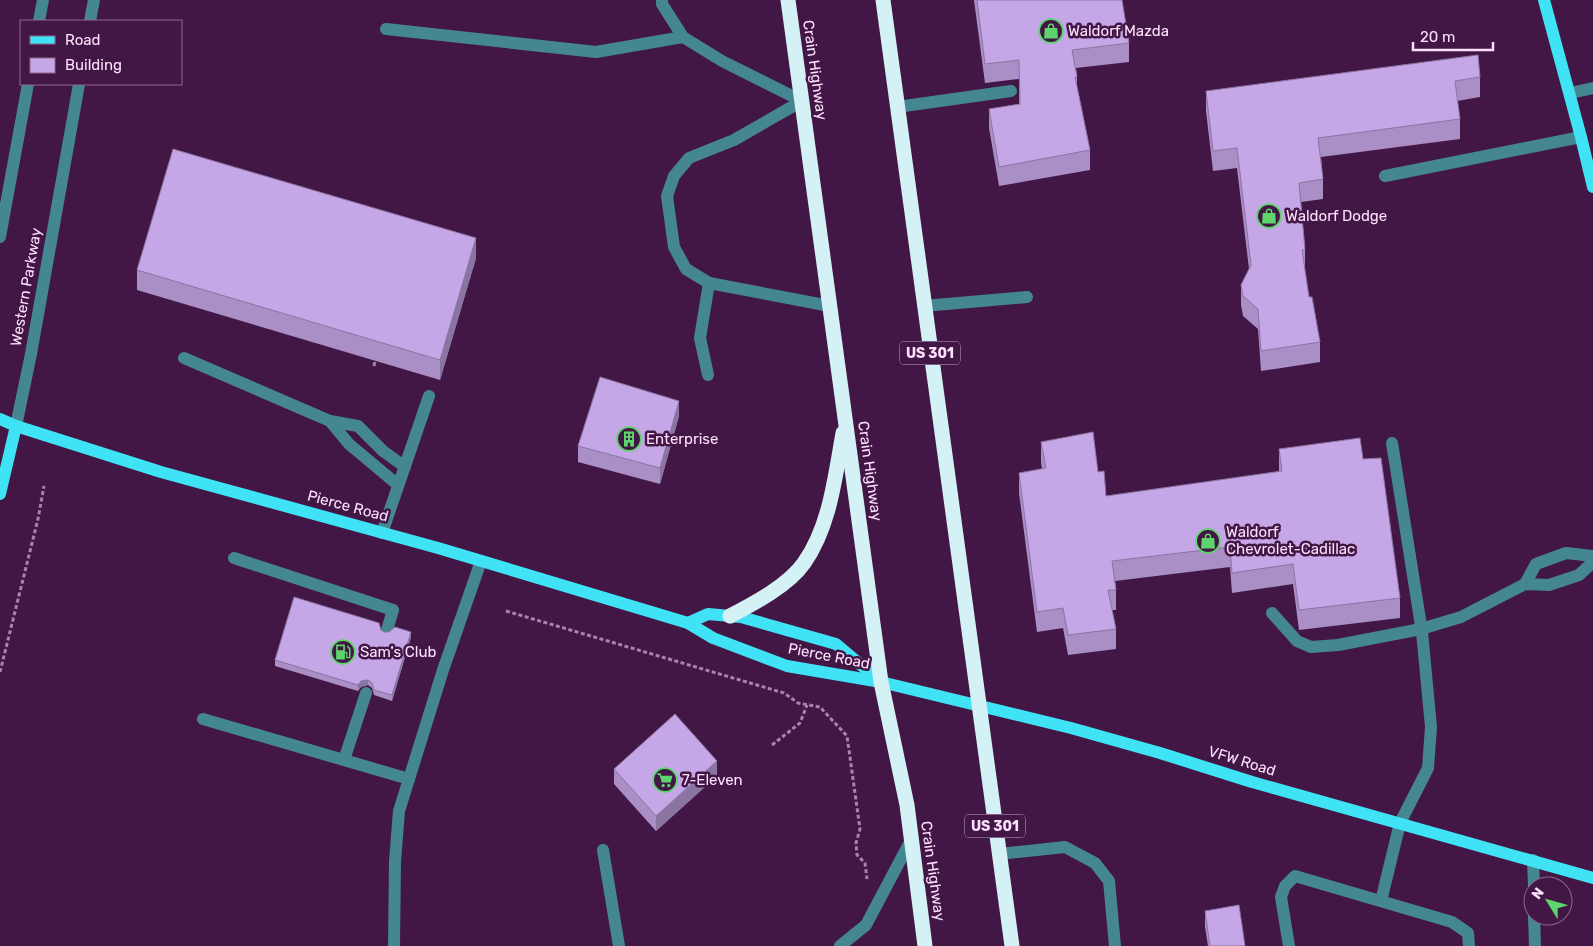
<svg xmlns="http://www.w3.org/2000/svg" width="1593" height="946" font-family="Rubik,sans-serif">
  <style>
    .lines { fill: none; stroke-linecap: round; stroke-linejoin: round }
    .path { stroke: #a784a8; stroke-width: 3; stroke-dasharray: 4 2.5; stroke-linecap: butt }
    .minor { stroke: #448790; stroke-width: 12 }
    .major { stroke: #3fe3f5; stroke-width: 12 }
    .highway { stroke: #d4f1f5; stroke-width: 15 }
    .wall { fill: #a98fc6 }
    .shaded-wall { fill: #8a74a1 }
    .building { fill: #c5a6e6; stroke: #8a74a1 }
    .labels { text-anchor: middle; stroke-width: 5; stroke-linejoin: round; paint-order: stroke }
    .shield { fill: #431745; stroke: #c5a4c6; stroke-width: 1 }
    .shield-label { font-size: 14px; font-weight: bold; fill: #fde1fd }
    .poi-label { font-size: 15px; fill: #fde1fd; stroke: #431745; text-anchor: start }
    .street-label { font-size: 15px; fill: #fde1fd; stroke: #431745 }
  </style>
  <rect width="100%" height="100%" fill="#431745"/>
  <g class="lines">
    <g class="path">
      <path d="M 374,366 L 375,361"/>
      <path d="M 506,611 L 784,693 L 798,703 L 820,707 L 847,736 L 860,829 L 856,843 L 857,855 L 865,863 L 867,879"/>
      <path d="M 0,672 L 38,519 L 44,486"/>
      <path d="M 772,745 L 800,723 L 807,705"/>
    </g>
    <g class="minor">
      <path d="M 662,0 L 662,4 L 683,37 L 722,61 L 802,101"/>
      <path d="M 39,21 L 43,0"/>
      <path d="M 90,21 L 94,0"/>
      <path d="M 386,29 L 596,52 L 683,37"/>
      <path d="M 1570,93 L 1593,88"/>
      <path d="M 802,101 L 734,140 L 689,158 L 674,176 L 667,196 L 674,247 L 686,269 L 709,283 L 830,306"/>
      <path d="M 897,107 L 1011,91"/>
      <path d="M 1385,176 L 1581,137"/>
      <path d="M 0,237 L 28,84"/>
      <path d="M 924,306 L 1027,297"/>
      <path d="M 184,358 L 330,421 L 358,426 L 383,451 L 405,467"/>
      <path d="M 708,375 L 700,338 L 709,283"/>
      <path d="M 330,421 L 349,444 L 398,485"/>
      <path d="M 16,426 L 31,354 L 79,84"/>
      <path d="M 382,533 L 429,396"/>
      <path d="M 234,558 L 393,610 L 387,630"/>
      <path d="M 1525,584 L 1536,564 L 1566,553 L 1593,556"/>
      <path d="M 1272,613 L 1297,641 L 1311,647 L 1338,645 L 1421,629 L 1461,617 L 1525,584 L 1549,585 L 1579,575 L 1593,562"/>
      <path d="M 203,719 L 409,779"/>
      <path d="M 344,760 L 366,693"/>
      <path d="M 603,850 L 619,946"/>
      <path d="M 999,854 L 1065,847 L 1095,863 L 1109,881 L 1115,946"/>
      <path d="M 1533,860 L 1534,886"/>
      <path d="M 1381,901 L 1400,823 L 1428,768 L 1431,727 L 1422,632 L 1392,443"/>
      <path d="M 1534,916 L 1535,946"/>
      <path d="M 394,946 L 395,861 L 399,811 L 443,670 L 481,561"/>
      <path d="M 840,946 L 866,925 L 911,840"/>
      <path d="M 1289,946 L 1281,897 L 1285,886 L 1295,876 L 1452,922 L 1468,933 L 1469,946"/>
    </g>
    <g class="major">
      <path d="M 1544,0 L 1581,137 L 1593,187"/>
      <path d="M 0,419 L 16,426 L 161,472 L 438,548 L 688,623 L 713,638 L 787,666 L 881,682 L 1071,728 L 1160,753 L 1252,782 L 1593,878"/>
      <path d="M 0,494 L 16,426"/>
      <path d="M 688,623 L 708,614 L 741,617 L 836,644 L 881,682"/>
    </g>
    <g class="highway">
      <path d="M 788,0 L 881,682 L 907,805 L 925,946"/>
      <path d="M 883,0 L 1012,946"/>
      <path d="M 730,616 C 753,604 789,585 804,563 C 830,526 835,477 843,433"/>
    </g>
  </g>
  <g class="wall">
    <path d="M 974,0 L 1122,0 L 1129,43 L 1129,62 L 1076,68 L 1077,77 L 1077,85 L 1090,150 L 1090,170 L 999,186 L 989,128 L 989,109 L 1019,104 L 1019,79 L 985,83 Z"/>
    <path d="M 1480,77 L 1480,97 L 1457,101 L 1460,119 L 1460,139 L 1321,157 L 1323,179 L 1323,199 L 1301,202 L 1305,250 L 1305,270 L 1309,297 L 1320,342 L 1320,362 L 1261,371 L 1258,329 L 1243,316 L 1241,305 L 1241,285 L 1249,269 L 1237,168 L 1213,171 L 1206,111 L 1206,91 Z"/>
    <path d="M 476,258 L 440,380 L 137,290 L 137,270 Z"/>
    <path d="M 679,416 L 660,484 L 578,462 L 578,446 Z"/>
    <path d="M 1041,442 L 1098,472 L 1106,496 L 1279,472 L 1279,449 L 1363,459 L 1400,598 L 1400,618 L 1299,630 L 1293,584 L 1232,593 L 1230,567 L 1115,581 L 1116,590 L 1116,610 L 1112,610 L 1116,629 L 1116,649 L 1068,655 L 1063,628 L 1037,632 L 1019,493 L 1019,473 L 1042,469 L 1041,462 Z"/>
    <path d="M 381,630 L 384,632 L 411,637 L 392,701 L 374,695 L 372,688 L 368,685 L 361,687 L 358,691 L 275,666 L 275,660 Z"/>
    <path d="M 614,769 L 717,776 L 656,831 L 614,784 Z"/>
    <path d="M 1205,911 L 1245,946 L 1208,946 L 1205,927 Z"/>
  </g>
  <g class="shaded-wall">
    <path d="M 476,238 L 476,258 L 440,380 L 440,360 Z"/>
    <path d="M 679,401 L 679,416 L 660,484 L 660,468 Z"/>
    <path d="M 411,632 L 411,637 L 392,701 L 392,695 Z"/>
    <path d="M 368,680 L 368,685 L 361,687 L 358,691 L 358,685 L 361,681 Z"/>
    <path d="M 717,761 L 717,776 L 656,831 L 656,816 Z"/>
  </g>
  <g class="building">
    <path d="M 977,0 L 1122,0 L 1129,43 L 1072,50 L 1077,77 L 1075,77 L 1090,150 L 999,167 L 989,109 L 1020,104 L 1019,60 L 985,64 Z"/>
    <path d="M 1478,55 L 1480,77 L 1455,81 L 1460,119 L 1318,138 L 1323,179 L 1299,183 L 1305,250 L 1302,250 L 1309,297 L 1312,297 L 1320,342 L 1261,351 L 1258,309 L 1243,296 L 1241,285 L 1251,265 L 1237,148 L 1213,151 L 1206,91 Z"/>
    <path d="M 173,149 L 476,238 L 440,360 L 137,270 Z"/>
    <path d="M 600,377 L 679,401 L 660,468 L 578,446 Z"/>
    <path d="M 1093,432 L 1098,472 L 1104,471 L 1106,496 L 1282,471 L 1279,449 L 1360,438 L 1363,459 L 1381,458 L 1400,598 L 1299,610 L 1293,564 L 1232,573 L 1230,547 L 1112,561 L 1116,590 L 1108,590 L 1116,629 L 1068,635 L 1063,608 L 1037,612 L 1019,473 L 1046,468 L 1041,442 Z"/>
    <path d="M 294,597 L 379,623 L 381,630 L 384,632 L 389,632 L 395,627 L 411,632 L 392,695 L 374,690 L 372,683 L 368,680 L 361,681 L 358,685 L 275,660 Z"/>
    <path d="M 675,714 L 717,761 L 656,816 L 614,769 Z"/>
    <path d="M 1239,905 L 1245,946 L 1210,946 L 1205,911 Z"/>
  </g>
  <defs>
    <g id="shop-ring" transform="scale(1.25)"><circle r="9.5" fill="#431745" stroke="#5dd56d" stroke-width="1.5"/><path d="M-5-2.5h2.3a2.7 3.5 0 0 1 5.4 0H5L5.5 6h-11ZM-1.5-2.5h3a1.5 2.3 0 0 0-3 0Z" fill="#5dd56d"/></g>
    <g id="building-ring" transform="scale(1.25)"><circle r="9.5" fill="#431745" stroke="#5dd56d" stroke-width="1.5"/><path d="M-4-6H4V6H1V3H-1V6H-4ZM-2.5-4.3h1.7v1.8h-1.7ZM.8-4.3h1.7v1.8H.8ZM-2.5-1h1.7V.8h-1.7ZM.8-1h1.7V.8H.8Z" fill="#5dd56d"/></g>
    <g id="fuel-ring" transform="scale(1.25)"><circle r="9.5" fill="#431745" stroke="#5dd56d" stroke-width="1.5"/><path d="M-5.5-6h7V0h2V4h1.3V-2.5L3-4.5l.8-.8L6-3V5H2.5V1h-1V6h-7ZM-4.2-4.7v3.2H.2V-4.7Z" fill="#5dd56d"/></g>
    <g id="supermarket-ring" transform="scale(1.25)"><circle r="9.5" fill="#431745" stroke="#5dd56d" stroke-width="1.5"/><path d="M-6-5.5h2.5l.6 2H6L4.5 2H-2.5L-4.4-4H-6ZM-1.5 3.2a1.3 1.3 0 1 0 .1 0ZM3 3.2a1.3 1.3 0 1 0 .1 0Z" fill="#5dd56d"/></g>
  </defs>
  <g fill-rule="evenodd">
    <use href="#shop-ring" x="1051" y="31"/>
    <use href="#shop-ring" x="1269" y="216"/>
    <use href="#building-ring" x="629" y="439"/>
    <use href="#shop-ring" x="1208" y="541"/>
    <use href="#fuel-ring" x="343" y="652"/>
    <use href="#supermarket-ring" x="665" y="780"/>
  </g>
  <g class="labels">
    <g class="shield">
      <rect x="900" y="341.5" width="60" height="23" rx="4"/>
      <rect x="965" y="814.5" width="60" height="23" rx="4"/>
    </g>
    <g class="shield-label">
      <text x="930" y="358">US 301</text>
      <text x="995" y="831">US 301</text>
    </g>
    <g class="poi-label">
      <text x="1068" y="36">Waldorf Mazda</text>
      <text x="1286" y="221">Waldorf Dodge</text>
      <text x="646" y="444">Enterprise</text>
      <text x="1226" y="537">Waldorf<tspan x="1226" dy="17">Chevrolet-Cadillac</tspan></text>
      <text x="360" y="657">Sam's Club</text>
      <text x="682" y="785">7-Eleven</text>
    </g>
    <g class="street-label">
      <text transform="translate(815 70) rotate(82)" y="5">Crain Highway</text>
      <text transform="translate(26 287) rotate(-80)" y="5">Western Parkway</text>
      <text transform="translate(870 471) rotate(82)" y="5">Crain Highway</text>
      <text transform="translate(348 506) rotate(15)" y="5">Pierce Road</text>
      <text transform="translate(829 656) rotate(11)" y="5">Pierce Road</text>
      <text transform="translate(1242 761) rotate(17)" y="5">VFW Road</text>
      <text transform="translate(933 871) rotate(82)" y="5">Crain Highway</text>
    </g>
  </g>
  <rect x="20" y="20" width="162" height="65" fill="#431745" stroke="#8d688f"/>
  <rect x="30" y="36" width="25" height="8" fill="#3fe3f5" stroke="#8d688f"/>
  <text x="65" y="45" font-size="15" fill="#fde1fd">Road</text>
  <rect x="30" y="58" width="25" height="15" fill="#c5a6e6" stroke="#8d688f"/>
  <text x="65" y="70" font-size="15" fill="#fde1fd">Building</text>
  <g transform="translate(1548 901) rotate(307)"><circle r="24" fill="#431745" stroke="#8d688f"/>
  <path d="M0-4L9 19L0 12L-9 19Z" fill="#5dd56d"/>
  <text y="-8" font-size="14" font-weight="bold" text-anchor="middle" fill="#fde1fd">N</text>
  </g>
  <path d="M1413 42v8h80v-8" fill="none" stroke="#fde1fd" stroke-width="2.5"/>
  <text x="1420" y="42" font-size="15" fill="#fde1fd" stroke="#431745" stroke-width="4" paint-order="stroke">20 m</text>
</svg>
